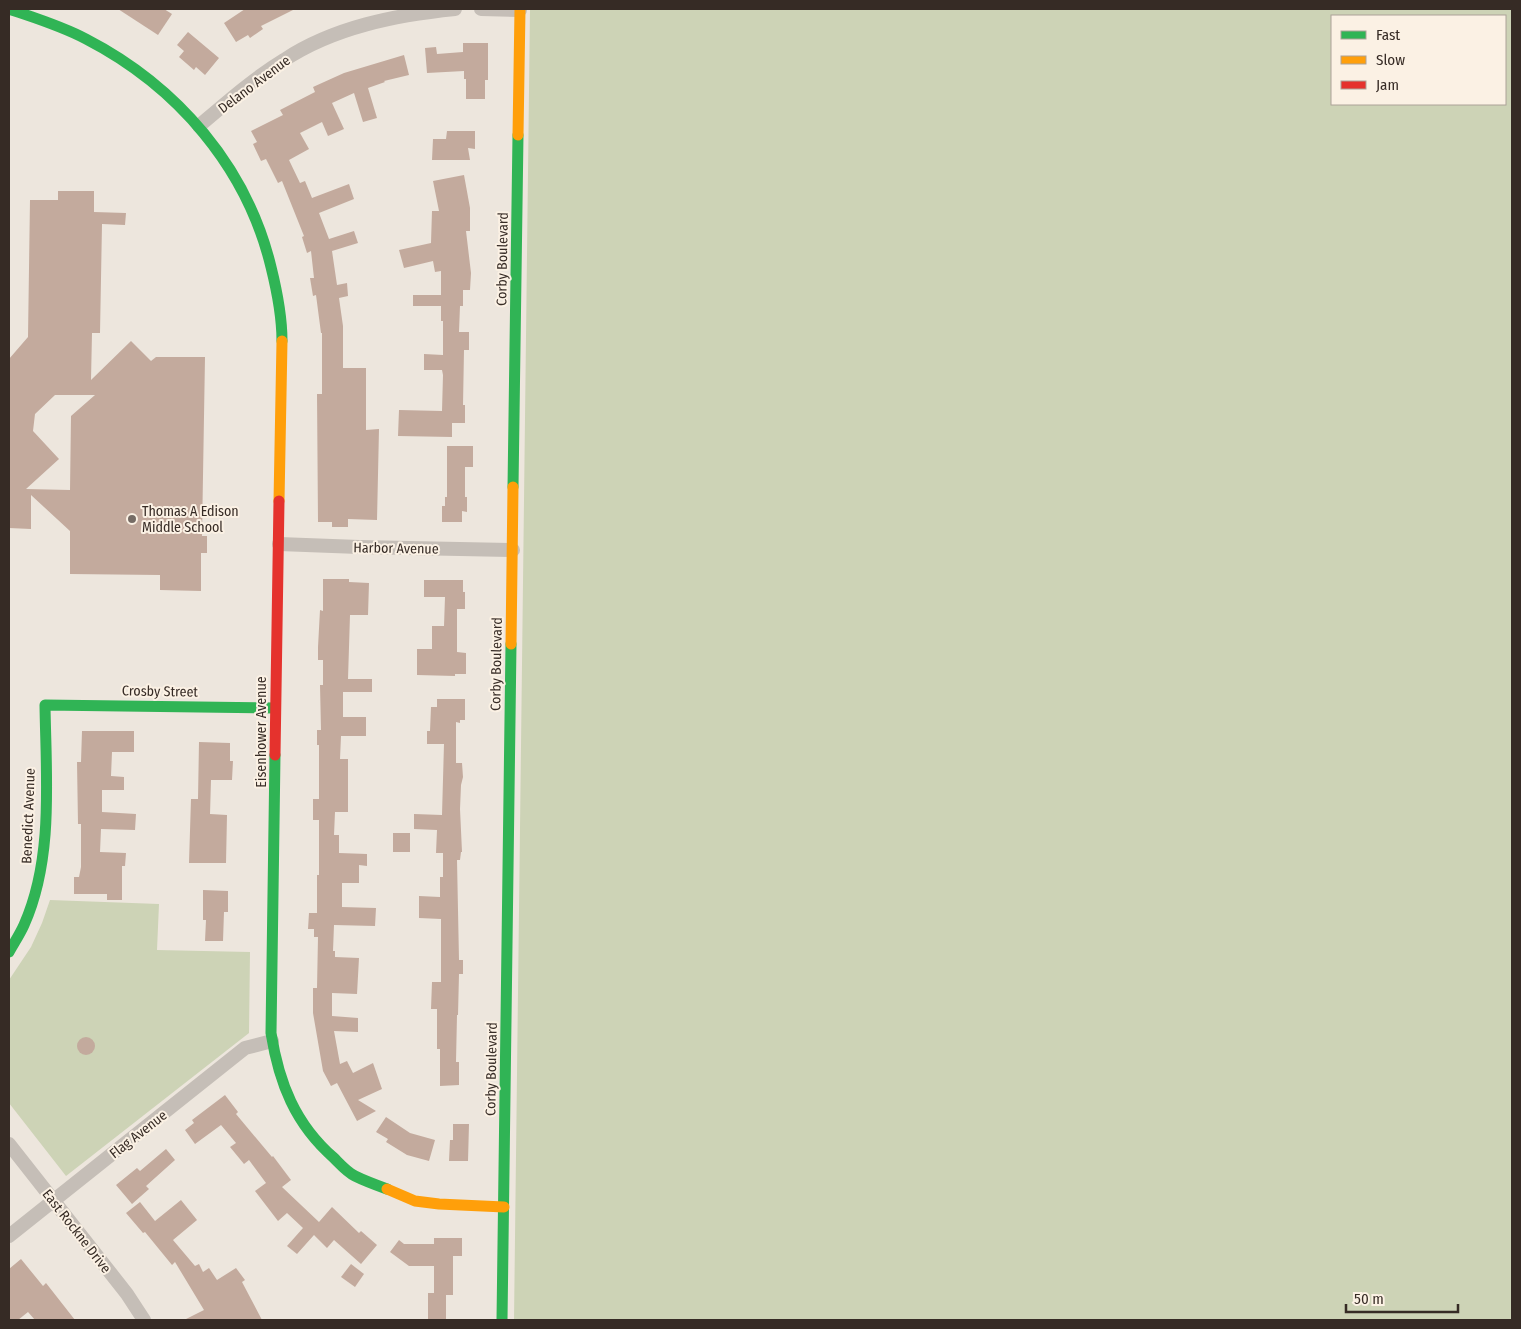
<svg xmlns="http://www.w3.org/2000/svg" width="1521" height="1329" font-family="'Fira Sans Condensed',sans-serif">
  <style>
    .green { fill: #cdd3b6; fill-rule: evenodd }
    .building { fill: #c3aa9d; fill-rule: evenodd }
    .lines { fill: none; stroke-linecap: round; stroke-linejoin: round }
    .street { stroke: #c5beb7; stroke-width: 14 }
    .fast { stroke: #30b455; stroke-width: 11 }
    .slow { stroke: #ff9f0a; stroke-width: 11 }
    .jam { stroke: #e5322d; stroke-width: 11 }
    .poi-dot { fill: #766c65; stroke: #fbf1e4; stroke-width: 2 }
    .labels { text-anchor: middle; stroke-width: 4; stroke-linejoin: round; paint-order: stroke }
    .street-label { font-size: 14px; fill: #362b25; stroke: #fbf1e4 }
    .poi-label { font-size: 14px; fill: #362b25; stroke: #fbf1e4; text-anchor: start }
  </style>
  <rect width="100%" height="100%" fill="#ede6dd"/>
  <g class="green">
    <path d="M 530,9 L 1512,9 L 1512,1320 L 514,1320 ZM 1332,16 L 1505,16 L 1505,104 L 1332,104 Z"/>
    <path d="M 50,900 L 159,904 L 157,950 L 250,952 L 249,1033 L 66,1176 L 9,1103 L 9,980 L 31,947 L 42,923 Z"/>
  </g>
  <g class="building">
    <path d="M 118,9 L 164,9 L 172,14 L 158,35 Z"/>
    <path d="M 245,9 L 295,9 L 261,26 L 263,29 L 250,38 L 248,35 L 236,42 L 224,23 Z"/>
    <path d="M 188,32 L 219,58 L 205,75 L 196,67 L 194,70 L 179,57 L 184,51 L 177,45 Z"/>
    <path d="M 463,43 L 488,43 L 488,80 L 485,80 L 485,99 L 466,99 L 466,79 L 464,79 L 464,71 L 427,73 L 425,48 L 436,47 L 437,54 L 463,52 Z"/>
    <path d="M 404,55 L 409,75 L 384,81 L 385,82 L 368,88 L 377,118 L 363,122 L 354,93 L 332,103 L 344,129 L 328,136 L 322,122 L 300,133 L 309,149 L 289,160 L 300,183 L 305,181 L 312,198 L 349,184 L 354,199 L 319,213 L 329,239 L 354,231 L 358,243 L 332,251 L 337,285 L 347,283 L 348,296 L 339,298 L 343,326 L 343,368 L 366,368 L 366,430 L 379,429 L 377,520 L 348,519 L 348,527 L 332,527 L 332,522 L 318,522 L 317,394 L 322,394 L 322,333 L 321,333 L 316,295 L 313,296 L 310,278 L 314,278 L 311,251 L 307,253 L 302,237 L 304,236 L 282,181 L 278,183 L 266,159 L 261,161 L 253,144 L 257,142 L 251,131 L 283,115 L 280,110 L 315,92 L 313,87 L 344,73 Z"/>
    <path d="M 447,131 L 475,131 L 475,149 L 468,148 L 470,160 L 432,160 L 433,139 L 446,139 Z"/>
    <path d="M 464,175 L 470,208 L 470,231 L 466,231 L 471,273 L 470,290 L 463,290 L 463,306 L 460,306 L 459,332 L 469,332 L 469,350 L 464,350 L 463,405 L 465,405 L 465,423 L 452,423 L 452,437 L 398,436 L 399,410 L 442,411 L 443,375 L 442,370 L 424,370 L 424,354 L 443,355 L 443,321 L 441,321 L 441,306 L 413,306 L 413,295 L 441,295 L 441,271 L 435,272 L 433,261 L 404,268 L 399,250 L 431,243 L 432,211 L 439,211 L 433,181 Z"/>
    <path d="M 58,191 L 94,191 L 94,212 L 126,213 L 125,225 L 102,224 L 100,333 L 92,333 L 91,380 L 131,341 L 151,361 L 156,357 L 205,357 L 202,536 L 207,536 L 207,553 L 201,553 L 201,591 L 160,590 L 160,575 L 70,574 L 70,531 L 31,495 L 31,529 L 9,528 L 9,359 L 28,337 L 30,200 L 58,200 ZM 55,395 L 95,395 L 71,416 L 70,490 L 26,489 L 59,459 L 33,431 L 35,414 Z"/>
    <path d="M 447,446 L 473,446 L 473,467 L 465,467 L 465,497 L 467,497 L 467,512 L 462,511 L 462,522 L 442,522 L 442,506 L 445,506 L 445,497 L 447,497 Z"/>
    <path d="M 323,579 L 349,579 L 349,582 L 369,583 L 368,615 L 350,615 L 348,679 L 372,679 L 372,692 L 343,692 L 343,717 L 366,717 L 366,736 L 341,736 L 340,759 L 348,759 L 348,812 L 335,812 L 334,835 L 339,835 L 339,853 L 367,854 L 367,866 L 359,865 L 359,883 L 342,883 L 342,907 L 376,908 L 375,926 L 334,925 L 333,951 L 335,951 L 335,957 L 359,958 L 357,994 L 332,993 L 332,1016 L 358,1018 L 358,1032 L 334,1031 L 340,1064 L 347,1061 L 353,1073 L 373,1063 L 382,1089 L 358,1100 L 376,1111 L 357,1121 L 337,1083 L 331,1086 L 323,1071 L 313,1013 L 313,988 L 317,988 L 318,937 L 314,937 L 314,929 L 308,929 L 309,913 L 317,913 L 317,875 L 319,875 L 319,820 L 313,820 L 313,799 L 319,799 L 319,745 L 317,745 L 317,730 L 321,730 L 320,685 L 323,685 L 323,660 L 318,660 L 318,647 L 320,610 L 323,611 Z"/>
    <path d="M 424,580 L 463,580 L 463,592 L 465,592 L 465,609 L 457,609 L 457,652 L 466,653 L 466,674 L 455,674 L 455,676 L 417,675 L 417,649 L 432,649 L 432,626 L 444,626 L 445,597 L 424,597 Z"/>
    <path d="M 437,699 L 465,699 L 465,720 L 460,720 L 460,723 L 456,722 L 456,763 L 462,763 L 463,777 L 461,785 L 460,809 L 462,852 L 461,852 L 460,860 L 457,860 L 459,960 L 463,960 L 463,974 L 459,974 L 458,1015 L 457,1015 L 456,1062 L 459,1062 L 459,1085 L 440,1086 L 440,1049 L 437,1049 L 437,1009 L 431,1009 L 432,982 L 441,982 L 441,919 L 419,918 L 419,896 L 440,897 L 440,877 L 443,877 L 443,853 L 436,853 L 437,830 L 414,829 L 414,814 L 442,815 L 444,744 L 427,744 L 427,731 L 430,731 L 431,707 L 437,707 Z"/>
    <path d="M 82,731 L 134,731 L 134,752 L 112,752 L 111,776 L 124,777 L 124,790 L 102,790 L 102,812 L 136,814 L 135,830 L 101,829 L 100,852 L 126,853 L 125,866 L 122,866 L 122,900 L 107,900 L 107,894 L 74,894 L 74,877 L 79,877 L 81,867 L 81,824 L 78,824 L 77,762 L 81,762 Z"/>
    <path d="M 199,742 L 230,743 L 230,761 L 233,761 L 232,780 L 211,780 L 210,814 L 227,815 L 226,863 L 189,863 L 191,799 L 198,799 Z"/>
    <rect x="393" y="833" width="17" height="19"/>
    <path d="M 203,890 L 228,891 L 228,912 L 224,912 L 223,941 L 205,941 L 206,920 L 203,920 Z"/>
    <circle cx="86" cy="1046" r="9"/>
    <path d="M 225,1095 L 238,1112 L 236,1114 L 272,1157 L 273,1156 L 291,1180 L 282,1187 L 319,1222 L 332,1207 L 359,1233 L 361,1231 L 377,1245 L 361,1264 L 334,1240 L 327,1248 L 314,1235 L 297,1254 L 287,1246 L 303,1228 L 287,1213 L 278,1221 L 255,1191 L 266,1183 L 249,1160 L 244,1164 L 230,1147 L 236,1143 L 221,1125 L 195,1144 L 185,1130 L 194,1123 L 192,1120 Z"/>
    <path d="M 386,1117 L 410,1133 L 435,1140 L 429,1161 L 407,1155 L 386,1142 L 388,1139 L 376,1132 Z"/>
    <path d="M 453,1124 L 469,1124 L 468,1161 L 449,1161 L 450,1140 L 453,1140 Z"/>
    <path d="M 166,1149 L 175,1160 L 146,1186 L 149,1189 L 132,1204 L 116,1185 L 137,1168 L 140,1171 Z"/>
    <path d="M 181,1200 L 197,1220 L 173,1240 L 195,1266 L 199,1264 L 203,1272 L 209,1268 L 217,1280 L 236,1268 L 245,1280 L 242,1282 L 262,1320 L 184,1320 L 204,1310 L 175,1262 L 172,1265 L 145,1232 L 143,1233 L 126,1213 L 140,1202 L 155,1221 Z"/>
    <path d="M 434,1238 L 462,1238 L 462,1256 L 453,1256 L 453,1295 L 446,1295 L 446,1320 L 428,1320 L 428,1293 L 434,1293 L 434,1266 L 409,1266 L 390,1252 L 399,1240 L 404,1244 L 434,1244 Z"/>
    <path d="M 21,1259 L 43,1286 L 46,1283 L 75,1320 L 35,1320 L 28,1312 L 18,1320 L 9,1320 L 9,1269 Z"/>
    <path d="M 351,1264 L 364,1274 L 355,1287 L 341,1277 Z"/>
  </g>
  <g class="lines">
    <g class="street">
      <path d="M 481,9 L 520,10"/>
      <path d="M 199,126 C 226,103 253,79 284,60 C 334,27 396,15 455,9"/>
      <path d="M 279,544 L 359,547 L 513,550"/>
      <path d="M 9,1144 L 127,1294 L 144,1320"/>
      <path d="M 9,1236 L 245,1048 L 272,1041"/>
    </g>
    <g class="fast">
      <path d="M 9,9 C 35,18 62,26 86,39 C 177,86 247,167 271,267 C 277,291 282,317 282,341"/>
      <path d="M 513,487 L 518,135"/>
      <path d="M 275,755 L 271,1033 C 279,1083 295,1124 334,1158 C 340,1164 347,1172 355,1176 C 365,1181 376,1185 387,1189"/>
      <path d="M 9,952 C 14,943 20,934 24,925 C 54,858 46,777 45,705 L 275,708"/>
      <path d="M 502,1320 L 511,644"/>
    </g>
    <g class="slow">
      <path d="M 518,135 L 520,9"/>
      <path d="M 279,501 L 282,341"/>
      <path d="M 511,644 L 513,487"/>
      <path d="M 387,1189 L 415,1201 L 439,1204 L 504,1207"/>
    </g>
    <path class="jam" d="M 275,755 L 279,501"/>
  </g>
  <circle class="poi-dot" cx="132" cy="519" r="5"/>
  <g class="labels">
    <g class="street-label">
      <text transform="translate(254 84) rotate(-37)" y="5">Delano Avenue</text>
      <text transform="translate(502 259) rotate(-89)" y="5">Corby Boulevard</text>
      <text transform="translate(396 548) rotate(1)" y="5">Harbor Avenue</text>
      <text transform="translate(496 664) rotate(-89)" y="5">Corby Boulevard</text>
      <text transform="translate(160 691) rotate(1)" y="5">Crosby Street</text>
      <text transform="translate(261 732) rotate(-90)" y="5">Eisenhower Avenue</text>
      <text transform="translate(28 816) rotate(-88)" y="5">Benedict Avenue</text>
      <text transform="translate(491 1069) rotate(-89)" y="5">Corby Boulevard</text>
      <text transform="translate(138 1134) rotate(-38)" y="5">Flag Avenue</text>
      <text transform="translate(77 1231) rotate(52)" y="5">East Rockne Drive</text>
    </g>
    <g class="poi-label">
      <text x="142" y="516">Thomas A Edison<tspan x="142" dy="16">Middle School</tspan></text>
    </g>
  </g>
  <rect width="1521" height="1329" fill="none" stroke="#362b25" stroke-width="20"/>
  <rect x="1331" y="15" width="175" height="90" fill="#fbf1e4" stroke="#aca298"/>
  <rect x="1341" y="31" width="25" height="8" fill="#30b455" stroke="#aca298"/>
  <text x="1376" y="40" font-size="15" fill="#362b25">Fast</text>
  <rect x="1341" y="56" width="25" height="8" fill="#ff9f0a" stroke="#aca298"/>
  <text x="1376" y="65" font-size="15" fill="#362b25">Slow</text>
  <rect x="1341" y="81" width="25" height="8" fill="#e5322d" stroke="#aca298"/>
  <text x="1376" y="90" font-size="15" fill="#362b25">Jam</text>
  <path d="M1346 1304v8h112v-8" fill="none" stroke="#362b25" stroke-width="2.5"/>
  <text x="1354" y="1304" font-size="15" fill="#362b25" stroke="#fbf1e4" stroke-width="4" paint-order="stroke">50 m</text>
</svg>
